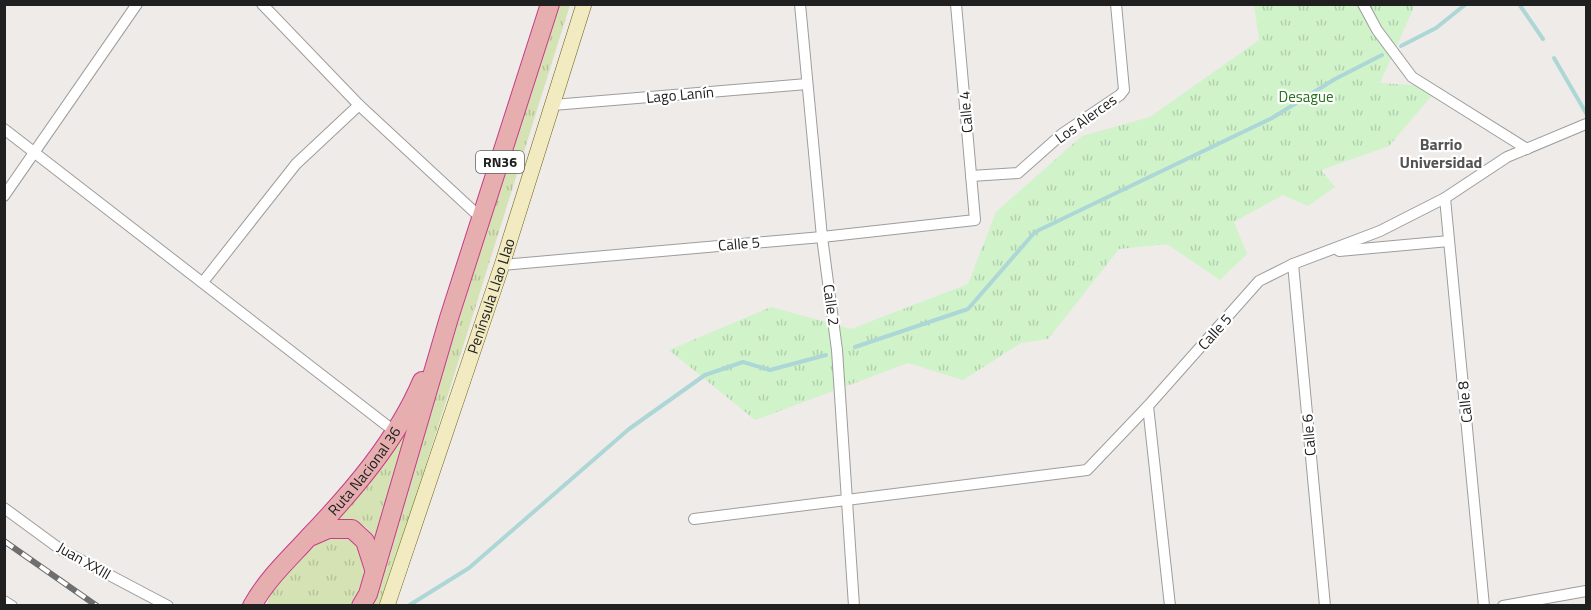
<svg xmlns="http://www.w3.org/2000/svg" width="1591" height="610" font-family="'Titillium Web',sans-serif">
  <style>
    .grass { fill: url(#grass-tufts) }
    .park { fill: url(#park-tufts) }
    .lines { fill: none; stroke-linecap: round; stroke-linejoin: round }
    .stream { stroke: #add7d7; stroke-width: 4 }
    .minor-casing { stroke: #9d9d9d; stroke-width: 12 }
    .secondary-casing { stroke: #6c6212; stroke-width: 16 }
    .trunk-casing { stroke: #c63c88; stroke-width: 20 }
    .minor { stroke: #fff; stroke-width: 10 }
    .secondary { stroke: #f2ebc2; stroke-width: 15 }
    .trunk { stroke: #e7aeb0; stroke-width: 18 }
    .rail-casing { stroke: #6e6e6e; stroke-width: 6 }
    .rail { stroke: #fff; stroke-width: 4; stroke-dasharray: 11; stroke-linecap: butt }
    .labels { text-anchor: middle; stroke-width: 4.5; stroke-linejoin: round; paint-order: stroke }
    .shield { fill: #fff; stroke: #636363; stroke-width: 1.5 }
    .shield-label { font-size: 14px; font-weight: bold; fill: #202020 }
    .street-label { font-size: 15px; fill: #202020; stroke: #fff }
    .park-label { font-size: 15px; fill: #257319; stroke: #fff }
    .neighbourhood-label { font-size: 16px; font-weight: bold; fill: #535353; stroke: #fff }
  </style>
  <defs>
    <pattern id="grass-tufts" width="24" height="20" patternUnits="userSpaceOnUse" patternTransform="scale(1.5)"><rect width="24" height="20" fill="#d5e3b4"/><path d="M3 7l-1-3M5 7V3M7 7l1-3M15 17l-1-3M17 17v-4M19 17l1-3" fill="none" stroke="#b7c29a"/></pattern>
    <pattern id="park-tufts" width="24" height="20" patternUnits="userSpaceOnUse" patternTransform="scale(1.5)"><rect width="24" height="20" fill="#d0f3ca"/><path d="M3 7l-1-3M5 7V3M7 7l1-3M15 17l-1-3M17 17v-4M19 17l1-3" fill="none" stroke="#b2d0ad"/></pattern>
  </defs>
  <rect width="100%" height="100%" fill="#efebe8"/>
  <g class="grass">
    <path d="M 558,5 L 570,5 L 382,605 L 369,606 Z"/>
    <path d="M 418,409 L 376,539 C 363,521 353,517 331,520 Z"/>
    <path d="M 342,536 L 357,542 C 369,568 365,582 350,605 L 267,606 C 267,590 308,548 323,541 C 329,539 336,538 342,536 Z"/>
  </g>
  <path class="park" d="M 1254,5 L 1415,5 L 1380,83 L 1439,87 L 1389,146 L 1321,170 L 1335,187 L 1308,206 L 1283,195 L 1234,222 L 1247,254 L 1220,280 L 1167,244 L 1119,249 L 1048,339 L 1021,343 L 963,380 L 908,363 L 755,420 L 669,350 L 771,307 L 851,329 L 968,284 L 996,212 L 1082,136 L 1150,117 L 1259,40 Z"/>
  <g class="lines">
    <g class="stream">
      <path d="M 1519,4 L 1543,39"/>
      <path d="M 1401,46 L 1436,28 L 1466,4"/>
      <path d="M 1554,58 L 1586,113"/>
      <path d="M 855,347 L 968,309 L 1035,232 L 1272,118 L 1335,79 L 1382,55"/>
      <path d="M 408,606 L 469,568 L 629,429 L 705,375 L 743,362 L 770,370 L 826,355"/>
    </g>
    <g class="minor-casing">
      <g id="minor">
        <path d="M 262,4 L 359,105 L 482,219"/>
        <path d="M 800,4 L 822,237 L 837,350 L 854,606"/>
        <path d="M 1363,4 L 1377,30 L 1412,77 L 1527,149"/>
        <path d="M 553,105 L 807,84"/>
        <path d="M 4,129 L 394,431"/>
        <path d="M 971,176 L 1018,173 L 1062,134 L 1120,95 L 1124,90 L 1116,4"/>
        <path d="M 4,196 L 137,4"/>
        <path d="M 1445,198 L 1484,606"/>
        <path d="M 1339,251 L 1449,241"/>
        <path d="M 1293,264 L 1325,606"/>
        <path d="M 502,265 L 822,237 L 975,220 L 956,4"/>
        <path d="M 203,282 L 296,164 L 359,105"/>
        <path d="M 1148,406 L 1170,606"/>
        <path d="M 4,508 L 60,549 L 168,606"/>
        <path d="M 694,519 L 1087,470 L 1148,406 L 1259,281 L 1293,264 L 1380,231 L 1445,198 L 1507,157 L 1586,124"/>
        <path d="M 4,601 L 12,606"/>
        <path d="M 1503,606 L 1586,591"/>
      </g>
    </g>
    <g class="secondary-casing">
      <g id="secondary">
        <path id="s1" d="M 387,606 L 502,265 L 584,4"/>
      </g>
    </g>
    <g class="trunk-casing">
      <g id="trunk">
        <path d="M 312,536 L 328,529 L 352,529 L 365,541 L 374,569"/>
        <path id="s2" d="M 252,606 C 267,579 288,560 308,538 C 352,492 397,440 422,381"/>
        <path d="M 361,606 L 368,594 L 449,318 L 550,4"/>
      </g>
    </g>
    <use href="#minor" class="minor"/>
    <use href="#secondary" class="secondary"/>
    <use href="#trunk" class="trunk"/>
    <g class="rail-casing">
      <path id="rail" d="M 4,541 L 97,606"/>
    </g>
    <use href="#rail" class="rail"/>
  </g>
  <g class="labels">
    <rect class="shield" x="476" y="151" width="48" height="22" rx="4.5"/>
    <g class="shield-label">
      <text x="500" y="167">RN36</text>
    </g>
    <g class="street-label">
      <text transform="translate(680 95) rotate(-5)" y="5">Lago Lanín</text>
      <text transform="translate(966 112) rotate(-95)" y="5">Calle 4</text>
      <text transform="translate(1086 119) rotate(-36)" y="5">Los Alerces</text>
      <text transform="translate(739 244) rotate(-5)" y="5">Calle 5</text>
      <text dy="5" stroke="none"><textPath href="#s1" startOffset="327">Península Llao Llao</textPath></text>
      <text transform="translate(831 305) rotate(82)" y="5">Calle 2</text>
      <text transform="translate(1215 332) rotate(-48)" y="5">Calle 5</text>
      <text transform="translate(1465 402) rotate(-96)" y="5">Calle 8</text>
      <text transform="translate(1309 435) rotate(-95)" y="5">Calle 6</text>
      <text dy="5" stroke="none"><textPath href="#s2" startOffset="176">Ruta Nacional 36</textPath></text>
      <text transform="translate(84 561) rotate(30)" y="5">Juan XXIII</text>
    </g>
    <g class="park-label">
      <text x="1306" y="102">Desague</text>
    </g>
    <g class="neighbourhood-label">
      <text x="1441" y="150">Barrio<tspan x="1441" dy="18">Universidad</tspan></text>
    </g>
  </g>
  <rect width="1591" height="610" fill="none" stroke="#202020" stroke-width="12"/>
</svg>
